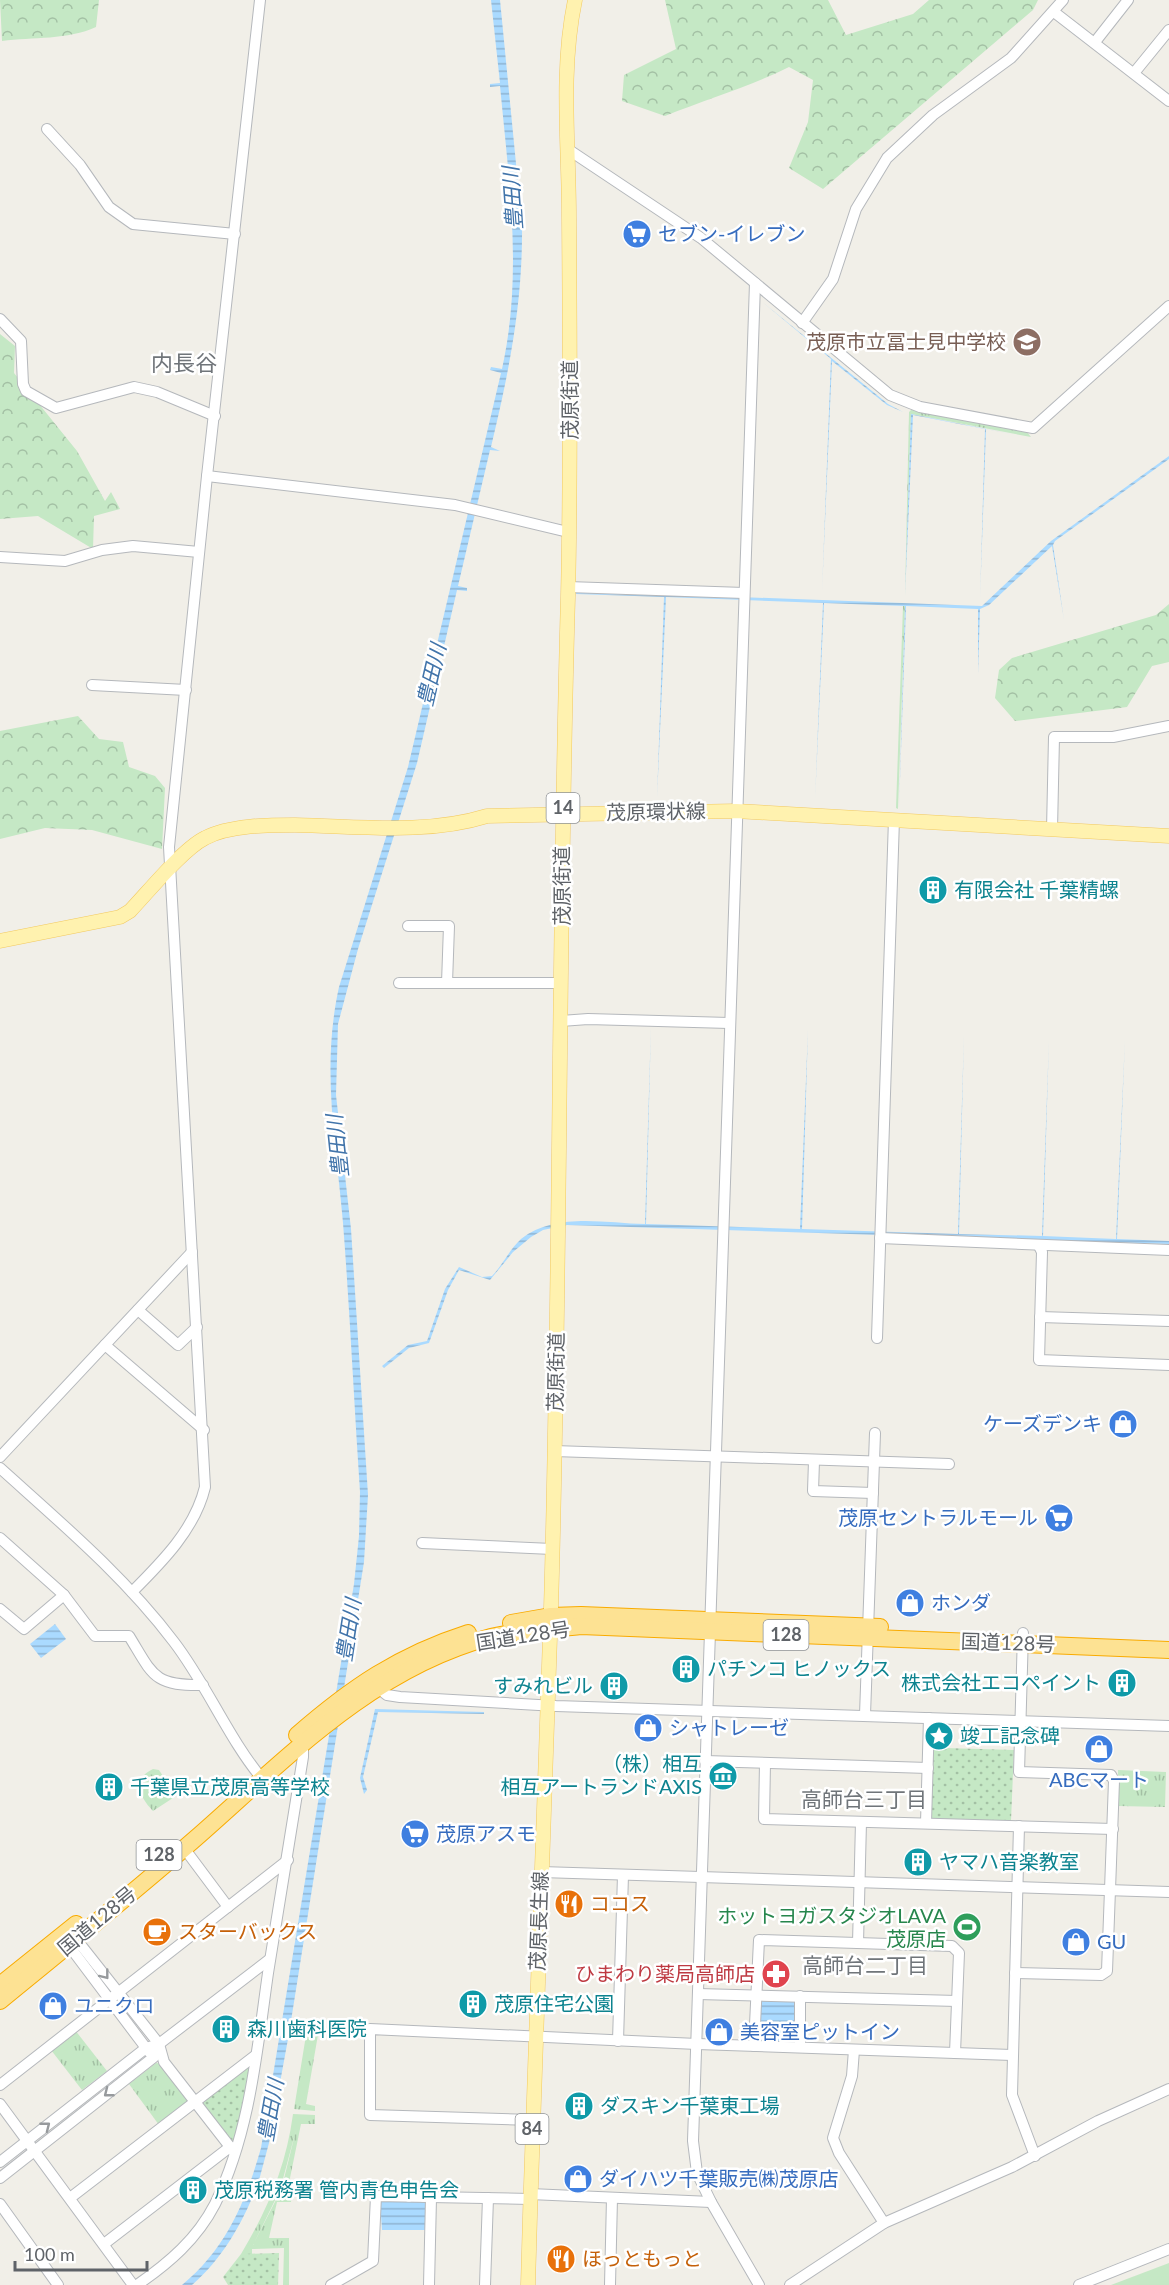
<svg xmlns="http://www.w3.org/2000/svg" width="1169" height="2285" font-family="Lato,'Noto Sans JP',sans-serif">
  <style>
    .grass { fill: url(#grass-tufts) }
    .forest { fill: url(#forest-crowns) }
    .park { fill: url(#park-dots) }
    .pitch { fill: #c5e8c5 }
    .water { fill: url(#water-rules) }
    .lines { fill: none; stroke-linecap: round; stroke-linejoin: round }
    .minor-casing { stroke: #b5b8bc; stroke-width: 12 }
    .major-casing { stroke: #f2c960; stroke-width: 15 }
    .highway-casing { stroke: #f9ab00; stroke-width: 18 }
    .minor { stroke: #fff; stroke-width: 10 }
    .major { stroke: #fff2af; stroke-width: 14 }
    .highway { stroke: #fde293; stroke-width: 16 }
    .oneway { stroke: #979a9d }
    .labels { text-anchor: middle; stroke-width: 5; stroke-linejoin: round; paint-order: stroke }
    .shield { fill: #fff; stroke: #8f9295; stroke-width: 1.5 }
    .shield-label { font-size: 18px; font-weight: bold; fill: #5f6368 }
    .shop-label { font-size: 20px; fill: #366cbe; stroke: #fff; text-anchor: start }
    .education-label { font-size: 20px; fill: #785e54; stroke: #fff; text-anchor: end }
    .street-label { font-size: 20px; fill: #5f6368; stroke: #fff }
    .culture-label { font-size: 20px; fill: #0d838f; stroke: #fff; text-anchor: start }
    .food-label { font-size: 20px; fill: #c56008; stroke: #fff; text-anchor: start }
    .leisure-label { font-size: 20px; fill: #27864d; stroke: #fff; text-anchor: end }
    .health-label { font-size: 20px; fill: #be3a42; stroke: #fff; text-anchor: end }
    .water-label { font-size: 21px; font-style: italic; fill: #4174aa; stroke: #fff }
    .neighbourhood-label { font-size: 21px; fill: #70757a; stroke: #fff }
    .quarter-label { font-size: 22px; fill: #70757a; stroke: #fff }
  </style>
  <defs>
    <pattern id="grass-tufts" width="24" height="20" patternUnits="userSpaceOnUse" patternTransform="scale(1.5)"><rect width="24" height="20" fill="#c5e8c5"/><path d="M3 7l-1-3M5 7V3M7 7l1-3M15 17l-1-3M17 17v-4M19 17l1-3" fill="none" stroke="#a3c0a4"/></pattern>
    <pattern id="forest-crowns" width="20" height="18" patternUnits="userSpaceOnUse" patternTransform="scale(1.5)"><rect width="20" height="18" fill="#c5e8c5"/><path d="M2 6a3 3 0 1 1 6 0M12 15a3 3 0 1 1 6 0" fill="none" stroke="#a3c0a4"/></pattern>
    <pattern id="park-dots" width="8" height="8" patternUnits="userSpaceOnUse" patternTransform="scale(1.5)"><rect width="8" height="8" fill="#c5e8c5"/><path d="M2 2h.1M6 6h.1" fill="none" stroke="#a3c0a4" stroke-width="1.8" stroke-linecap="round"/></pattern>
    <pattern id="water-rules" width="6" height="5" patternUnits="userSpaceOnUse" patternTransform="scale(1.5)"><rect width="6" height="5" fill="#aadaff"/><path d="M0 2.5h6" fill="none" stroke="#8eb4d2"/></pattern>
  </defs>
  <rect width="100%" height="100%" fill="#f1efe8"/>
  <g class="grass">
    <path d="M 912,409 L 1027,432 L 1031,437 L 911,414 L 905,596 L 909,412 Z"/>
    <path d="M 903,606 L 905,606 L 898,809 L 896,808 Z"/>
    <path d="M 153,1769 L 159,1770 L 176,1796 L 153,1811 C 140,1798 131,1779 153,1769 Z"/>
    <path d="M 1118,1770 L 1166,1772 L 1165,1807 L 1118,1806 Z"/>
    <path d="M 307,2029 L 319,2029 L 306,2104 L 315,2106 L 315,2111 L 294,2109 Z"/>
    <path d="M 75,2030 L 107,2071 L 82,2090 L 51,2050 Z"/>
    <path d="M 156,2063 L 163,2064 L 188,2098 L 188,2102 L 159,2125 L 129,2084 Z"/>
    <path d="M 293,2114 L 315,2115 L 315,2124 L 301,2124 L 290,2178 L 292,2191 L 281,2191 L 296,2130 L 280,2190 L 253,2245 L 280,2192 L 292,2192 L 291,2202 L 277,2202 L 269,2238 L 289,2238 L 289,2285 L 283,2285 L 284,2248 L 252,2249 L 252,2254 L 241,2254 C 268,2209 286,2166 293,2114 Z"/>
  </g>
  <g class="forest">
    <path d="M 0,0 L 99,0 L 96,27 C 68,40 33,37 2,41 Z"/>
    <path d="M 665,0 L 828,0 L 846,35 L 913,14 L 929,0 L 1038,0 L 1033,10 L 823,189 L 789,168 L 808,122 L 813,80 L 789,67 C 749,87 707,99 665,116 L 622,101 L 624,75 L 676,49 Z"/>
    <path d="M 0,334 L 15,346 L 14,373 L 77,451 L 105,501 L 111,492 L 120,509 L 94,516 L 93,549 L 38,516 L 0,519 Z"/>
    <path d="M 1169,604 L 1169,662 L 1152,666 L 1127,707 L 1015,721 L 995,698 L 999,670 L 1012,658 L 1156,615 Z"/>
    <path d="M 78,716 L 99,739 L 123,742 L 129,767 L 155,776 L 165,788 L 162,849 L 92,830 L 45,828 L 0,839 L 0,731 Z"/>
  </g>
  <g class="park">
    <path d="M 936,1726 L 945,1728 L 945,1748 L 1014,1750 L 1011,1821 L 933,1820 L 930,1816 L 933,1728 Z"/>
    <path d="M 247,2065 L 251,2067 L 235,2141 L 230,2141 L 202,2105 L 202,2098 Z"/>
    <path d="M 279,2253 L 278,2285 L 228,2285 L 223,2277 L 241,2254 Z"/>
  </g>
  <path class="pitch" d="M 1169,2263 L 1169,2285 L 1111,2285 Z"/>
  <g class="water">
    <path d="M 491,0 L 500,0 L 522,225 C 523,302 509,372 491,447 L 500,451 L 522,453 L 490,450 L 458,586 L 467,588 L 467,591 L 457,590 L 417,763 L 358,949 L 338,1024 L 336,1095 L 351,1229 L 368,1495 L 364,1562 L 291,2021 L 300,2024 L 299,2028 L 290,2028 L 269,2143 L 258,2184 L 265,2186 L 257,2186 C 242,2224 223,2258 192,2285 L 182,2285 C 226,2249 246,2201 261,2148 L 354,1584 L 359,1536 L 360,1492 C 354,1403 350,1313 343,1223 C 336,1141 321,1069 339,987 L 408,767 L 501,373 L 490,370 L 491,367 L 502,369 C 523,275 509,181 500,86 L 490,87 L 490,84 L 500,83 Z"/>
    <path d="M 760,300 L 888,404 L 903,412 L 887,405 L 832,361 L 822,592 L 831,359 Z"/>
    <path d="M 911,414 L 1032,438 L 986,429 L 980,600 L 985,429 L 913,415 L 905,596 Z"/>
    <path d="M 1169,456 L 1169,459 L 1055,541 L 1053,545 L 1064,620 L 1052,546 L 989,605 L 980,609 L 978,674 L 978,609 L 906,606 L 899,809 L 905,606 L 824,603 L 815,801 L 823,603 L 666,597 L 657,799 L 664,597 L 576,594 L 576,591 L 982,606 L 1051,541 Z"/>
    <path d="M 651,1025 L 646,1224 L 800,1229 L 808,1029 L 802,1229 L 958,1234 L 964,1034 L 959,1234 L 1042,1236 L 1049,1039 L 1043,1236 L 1116,1239 L 1125,1039 L 1117,1239 L 1169,1241 L 1169,1244 L 567,1225 L 543,1230 L 531,1237 L 513,1252 L 490,1280 L 459,1270 L 448,1290 L 429,1343 L 409,1348 L 384,1368 L 382,1366 L 408,1345 L 427,1341 L 445,1289 L 459,1267 L 482,1277 L 492,1276 C 503,1265 509,1250 521,1239 C 555,1212 604,1223 645,1224 Z"/>
    <path d="M 55,1624 L 66,1639 L 41,1658 L 30,1644 Z"/>
    <path d="M 375,1709 L 484,1712 L 484,1714 L 378,1712 L 363,1777 L 367,1790 L 364,1794 L 360,1778 Z"/>
    <path d="M 762,2000 L 795,2000 L 796,2042 L 759,2042 L 759,2002 Z"/>
    <path d="M 380,2200 L 425,2201 L 428,2205 L 425,2230 L 382,2230 Z"/>
  </g>
  <g class="lines">
    <g class="minor-casing">
      <g id="minor">
        <path d="M 1054,12 L 1169,101"/>
        <path d="M 1095,42 L 1128,0"/>
        <path d="M 1134,73 L 1169,30"/>
        <path d="M 47,129 L 80,165 L 109,207 L 133,224 L 235,234"/>
        <path d="M 569,150 L 701,238 L 890,395 L 920,407 L 1033,428 L 1169,306"/>
        <path d="M 755,283 L 693,2141 L 697,2173 L 711,2202 L 759,2285"/>
        <path d="M 0,319 L 21,341 L 23,384 L 26,391 L 56,408 L 134,387 L 157,392 L 215,416"/>
        <path d="M 802,323 L 833,279 L 856,209 L 887,158 L 933,115 L 1011,58 L 1063,0"/>
        <path d="M 207,476 L 455,505 L 568,532"/>
        <path d="M 0,557 L 65,561 L 102,550 L 133,546 L 199,552"/>
        <path d="M 568,587 L 744,593"/>
        <path d="M 92,685 L 186,690"/>
        <path d="M 1052,830 L 1054,737 L 1113,737 L 1169,726"/>
        <path d="M 408,926 L 449,926 L 447,983"/>
        <path d="M 399,983 L 562,983"/>
        <path d="M 561,1021 L 588,1019 L 729,1023"/>
        <path d="M 880,1238 L 1169,1250"/>
        <path d="M 1039,1246 L 1042,1252 L 1039,1360 L 1169,1365"/>
        <path d="M 138,1310 L 178,1345 L 197,1327"/>
        <path d="M 1040,1317 L 1169,1321"/>
        <path d="M 877,1338 L 894,819"/>
        <path d="M 105,1345 L 204,1430"/>
        <path d="M 554,1451 L 949,1464"/>
        <path d="M 0,1457 L 192,1252"/>
        <path d="M 814,1461 L 813,1491 L 873,1493"/>
        <path d="M 0,1468 C 61,1523 124,1576 174,1642 C 207,1685 228,1738 263,1780"/>
        <path d="M 0,1538 L 64,1595 L 95,1636 L 129,1636 C 153,1675 153,1686 203,1685"/>
        <path d="M 422,1543 L 552,1549"/>
        <path d="M 132,1592 C 162,1562 195,1529 205,1487 L 169,847 L 207,476 L 260,0"/>
        <path d="M 0,1609 L 24,1629 L 64,1595"/>
        <path d="M 378,1688 L 387,1695 L 400,1697 L 556,1706 L 1169,1726"/>
        <path d="M 865,1715 L 875,1433"/>
        <path d="M 705,1761 L 928,1768"/>
        <path d="M 765,1763 L 764,1819 L 1113,1829"/>
        <path d="M 926,1823 L 929,1718"/>
        <path d="M 1019,1826 L 1012,2095 L 1035,2156"/>
        <path d="M 184,1848 L 228,1907"/>
        <path d="M 541,1872 L 1169,1892"/>
        <path d="M 71,1936 L 80,1944 L 159,2044 L 164,2062 L 234,2152"/>
        <path d="M 67,1943 L 149,2052"/>
        <path d="M 858,1943 L 861,1822"/>
        <path d="M 1015,1973 L 1101,1975 L 1107,1971 L 1114,1781 L 1111,1775 L 1019,1772 L 1023,1633"/>
        <path d="M 698,1994 L 957,2001"/>
        <path d="M 618,2041 L 623,1875"/>
        <path d="M 754,2046 L 759,1940 L 952,1946 L 959,1953 L 955,2053"/>
        <path d="M 800,2047 L 800,1996"/>
        <path d="M 854,2050 L 852,2076 L 833,2138 L 839,2153 L 884,2223"/>
        <path d="M 0,2085 L 288,1860"/>
        <path d="M 0,2104 L 133,2285"/>
        <path d="M 532,2120 L 370,2115 L 370,2029 L 697,2044 L 1012,2055"/>
        <path d="M 0,2162 L 146,2048 L 159,2044 L 270,1959"/>
        <path d="M 0,2178 L 154,2057 L 159,2044"/>
        <path d="M 530,2194 L 711,2202"/>
        <path d="M 70,2198 L 256,2055"/>
        <path d="M 0,2204 L 58,2285"/>
        <path d="M 104,2244 L 230,2147"/>
        <path d="M 137,2285 C 169,2263 197,2239 215,2204 C 250,2133 257,2050 268,1973 C 279,1901 292,1829 303,1757 L 303,1740"/>
        <path d="M 331,2285 L 373,2261 L 376,2196 L 530,2199"/>
        <path d="M 429,2285 L 431,2198"/>
        <path d="M 485,2285 L 488,2198"/>
        <path d="M 610,2285 L 612,2198"/>
        <path d="M 790,2285 L 884,2223 L 1012,2167 L 1098,2121 L 1169,2089"/>
        <path d="M 1079,2285 L 1169,2249"/>
      </g>
    </g>
    <g class="major-casing">
      <g id="major">
        <path d="M 0,941 L 120,917 L 130,911 C 149,891 183,849 205,838 C 229,825 270,825 295,825 C 358,826 426,835 487,816 L 736,811 L 1169,836"/>
        <path d="M 528,2285 C 534,2059 545,1833 551,1608 C 561,1271 558,933 568,597 C 571,470 570,344 569,217 C 569,145 560,72 575,0"/>
      </g>
    </g>
    <g class="highway-casing">
      <g id="highway">
        <path d="M 511,1623 L 551,1616 L 581,1615 L 880,1627"/>
        <path d="M 297,1735 C 351,1688 399,1655 468,1633"/>
        <path d="M 0,1985 L 76,1924"/>
        <path d="M 0,2001 C 66,1947 132,1894 196,1838 C 285,1760 372,1668 491,1637 C 520,1630 551,1629 581,1626 L 1169,1650"/>
      </g>
    </g>
    <use href="#minor" class="minor"/>
    <use href="#major" class="major"/>
    <use href="#highway" class="highway"/>
  </g>
  <defs><path id="oneway-chevron" d="M-2-3.5L2.5 0L-2 3.5" fill="none" stroke-width="1.6" stroke-linecap="round" stroke-linejoin="round" transform="scale(1.5)"/></defs>
  <g class="oneway">
    <use href="#oneway-chevron" transform="translate(105 1975) rotate(52)"/>
    <use href="#oneway-chevron" transform="translate(108 2093) rotate(142)"/>
    <use href="#oneway-chevron" transform="translate(46 2126) rotate(-38)"/>
  </g>
  <defs>
    <g id="supermarket-disc" transform="scale(1.5)"><circle r="9.5" fill="#3f7fe0" stroke="#fff"/><path d="M-6-5.5h2.5l.6 2H6L4.5 2H-2.5L-4.4-4H-6ZM-1.5 3.2a1.3 1.3 0 1 0 .1 0ZM3 3.2a1.3 1.3 0 1 0 .1 0Z" fill="#fff"/></g>
    <g id="school-disc" transform="scale(1.5)"><circle r="9.5" fill="#8d6e63" stroke="#fff"/><path d="M0-5L7-2L0 1L-7-2ZM-4 1L0 2.5L4 1V4Q0 6-4 4Z" fill="#fff"/></g>
    <g id="building-disc" transform="scale(1.5)"><circle r="9.5" fill="#0f9aa8" stroke="#fff"/><path d="M-4-6H4V6H1V3H-1V6H-4ZM-2.5-4.3h1.7v1.8h-1.7ZM.8-4.3h1.7v1.8H.8ZM-2.5-1h1.7V.8h-1.7ZM.8-1h1.7V.8H.8Z" fill="#fff"/></g>
    <g id="shop-disc" transform="scale(1.5)"><circle r="9.5" fill="#3f7fe0" stroke="#fff"/><path d="M-5-2.5h2.3a2.7 3.5 0 0 1 5.4 0H5L5.5 6h-11ZM-1.5-2.5h3a1.5 2.3 0 0 0-3 0Z" fill="#fff"/></g>
    <g id="sight-disc" transform="scale(1.5)"><circle r="9.5" fill="#0f9aa8" stroke="#fff"/><path d="M0-6L1.8-2.2L6-1.7L2.9 1.2L3.7 5.4L0 3.3L-3.7 5.4L-2.9 1.2L-6-1.7L-1.8-2.2Z" fill="#fff"/></g>
    <g id="museum-disc" transform="scale(1.5)"><circle r="9.5" fill="#0f9aa8" stroke="#fff"/><path d="M0-6L6-3V-2H-6V-3ZM-5-1h2V3h-2ZM-1-1h2V3h-2ZM3-1h2V3H3ZM-6 4H6V6H-6Z" fill="#fff"/></g>
    <g id="restaurant-disc" transform="scale(1.5)"><circle r="9.5" fill="#e8710a" stroke="#fff"/><path d="M-5-6h1v4h1v-4h1v4h1v-4h1v5L-1.5 .5V6h-2V.5L-5-1ZM5-6V6H3V1.5H1.5Q1.5-4 5-6Z" fill="#fff"/></g>
    <g id="stadium-disc" transform="scale(1.5)"><circle r="9.5" fill="#2e9e5b" stroke="#fff"/><path d="M0-5a6.5 5 0 1 0 0 10a6.5 5 0 1 0 0-10ZM-3.5-1.8h7v3.6h-7Z" fill="#fff"/></g>
    <g id="cafe-disc" transform="scale(1.5)"><circle r="9.5" fill="#e8710a" stroke="#fff"/><path d="M-5.5-4.5H6V0H3Q3 3.5 0 3.5H-2.5Q-5.5 3.5-5.5 0ZM3-3.2v2h1.7v-2ZM-6 4.5H4V6H-6Z" fill="#fff"/></g>
    <g id="pharmacy-disc" transform="scale(1.5)"><circle r="9.5" fill="#e0444e" stroke="#fff"/><path d="M-2-6h4v4h4v4h-4v4h-4v-4h-4v-4h4Z" fill="#fff"/></g>
  </defs>
  <g fill-rule="evenodd">
    <use href="#supermarket-disc" x="637" y="234"/>
    <use href="#school-disc" x="1027" y="342"/>
    <use href="#building-disc" x="933" y="890"/>
    <use href="#shop-disc" x="1123" y="1424"/>
    <use href="#supermarket-disc" x="1059" y="1518"/>
    <use href="#shop-disc" x="910" y="1603"/>
    <use href="#building-disc" x="686" y="1669"/>
    <use href="#building-disc" x="1122" y="1683"/>
    <use href="#building-disc" x="614" y="1686"/>
    <use href="#shop-disc" x="648" y="1728"/>
    <use href="#sight-disc" x="939" y="1736"/>
    <use href="#shop-disc" x="1099" y="1749"/>
    <use href="#museum-disc" x="723" y="1776"/>
    <use href="#building-disc" x="109" y="1787"/>
    <use href="#supermarket-disc" x="415" y="1834"/>
    <use href="#building-disc" x="918" y="1862"/>
    <use href="#restaurant-disc" x="569" y="1904"/>
    <use href="#stadium-disc" x="967" y="1927"/>
    <use href="#cafe-disc" x="157" y="1932"/>
    <use href="#shop-disc" x="1076" y="1942"/>
    <use href="#pharmacy-disc" x="776" y="1974"/>
    <use href="#building-disc" x="473" y="2004"/>
    <use href="#shop-disc" x="53" y="2006"/>
    <use href="#building-disc" x="226" y="2029"/>
    <use href="#shop-disc" x="719" y="2032"/>
    <use href="#building-disc" x="579" y="2106"/>
    <use href="#shop-disc" x="578" y="2179"/>
    <use href="#building-disc" x="193" y="2190"/>
    <use href="#restaurant-disc" x="561" y="2259"/>
  </g>
  <g class="labels">
    <g class="shield">
      <rect x="546.5" y="793" width="33" height="30" rx="4.5"/>
      <rect x="763.5" y="1620" width="45" height="30" rx="4.5"/>
      <rect x="136.5" y="1840" width="45" height="30" rx="4.5"/>
      <rect x="515.5" y="2114" width="33" height="30" rx="4.5"/>
    </g>
    <g class="shield-label">
      <text x="563" y="814">14</text>
      <text x="786" y="1641">128</text>
      <text x="159" y="1861">128</text>
      <text x="532" y="2135">84</text>
    </g>
    <g class="shop-label">
      <text x="658" y="241">セブン-イレブン</text>
      <text x="1102" y="1431" text-anchor="end">ケーズデンキ</text>
      <text x="1038" y="1525" text-anchor="end">茂原セントラルモール</text>
      <text x="931" y="1610">ホンダ</text>
      <text x="669" y="1735">シャトレーゼ</text>
      <text x="1099" y="1787" text-anchor="middle">ABCマート</text>
      <text x="436" y="1841">茂原アスモ</text>
      <text x="1097" y="1949">GU</text>
      <text x="74" y="2013">ユニクロ</text>
      <text x="740" y="2039">美容室ピットイン</text>
      <text x="599" y="2186">ダイハツ千葉販売㈱茂原店</text>
    </g>
    <g class="education-label">
      <text x="1006" y="349">茂原市立冨士見中学校</text>
    </g>
    <g class="street-label">
      <text transform="translate(570 400) rotate(-90)" y="7">茂原街道</text>
      <text transform="translate(656 812) rotate(-1)" y="7">茂原環状線</text>
      <text transform="translate(562 886) rotate(-90)" y="7">茂原街道</text>
      <text transform="translate(556 1372) rotate(-89)" y="7">茂原街道</text>
      <text transform="translate(523 1636) rotate(-9)" y="7">国道128号</text>
      <text transform="translate(1008 1643) rotate(2)" y="7">国道128号</text>
      <text transform="translate(97 1921) rotate(-40)" y="7">国道128号</text>
      <text transform="translate(539 1921) rotate(-88)" y="7">茂原長生線</text>
    </g>
    <g class="culture-label">
      <text x="954" y="897">有限会社 千葉精螺</text>
      <text x="707" y="1676">パチンコ ヒノックス</text>
      <text x="1101" y="1690" text-anchor="end">株式会社エコペイント</text>
      <text x="593" y="1693" text-anchor="end">すみれビル</text>
      <text x="960" y="1743">竣工記念碑</text>
      <text x="702" y="1771" text-anchor="end">（株）相互<tspan x="702" dy="23">相互アートランドAXIS</tspan></text>
      <text x="130" y="1794">千葉県立茂原高等学校</text>
      <text x="939" y="1869">ヤマハ音楽教室</text>
      <text x="494" y="2011">茂原住宅公園</text>
      <text x="247" y="2036">森川歯科医院</text>
      <text x="600" y="2113">ダスキン千葉東工場</text>
      <text x="214" y="2197">茂原税務署 管内青色申告会</text>
    </g>
    <g class="food-label">
      <text x="590" y="1911">ココス</text>
      <text x="178" y="1939">スターバックス</text>
      <text x="582" y="2266">ほっともっと</text>
    </g>
    <g class="leisure-label">
      <text x="946" y="1923">ホットヨガスタジオLAVA<tspan x="946" dy="23">茂原店</tspan></text>
    </g>
    <g class="health-label">
      <text x="755" y="1981">ひまわり薬局高師店</text>
    </g>
    <g class="water-label">
      <text transform="translate(513 198) rotate(-94)" y="7">豊田川</text>
      <text transform="translate(432 675) rotate(-77)" y="7">豊田川</text>
      <text transform="translate(338 1146) rotate(-96)" y="7">豊田川</text>
      <text transform="translate(349 1630) rotate(-81)" y="7">豊田川</text>
      <text transform="translate(271 2110) rotate(-80)" y="7">豊田川</text>
    </g>
    <g class="neighbourhood-label">
      <text x="864" y="1807">高師台三丁目</text>
      <text x="865" y="1973">高師台二丁目</text>
    </g>
    <g class="quarter-label">
      <text x="184" y="371">内長谷</text>
    </g>
  </g>
  <path d="M15 2261v9h132v-9" fill="none" stroke="#5f6368" stroke-width="3"/>
  <text x="24" y="2261" font-size="18" fill="#5f6368" stroke="#ffffff" stroke-width="4.5" paint-order="stroke">100 m</text>
</svg>
